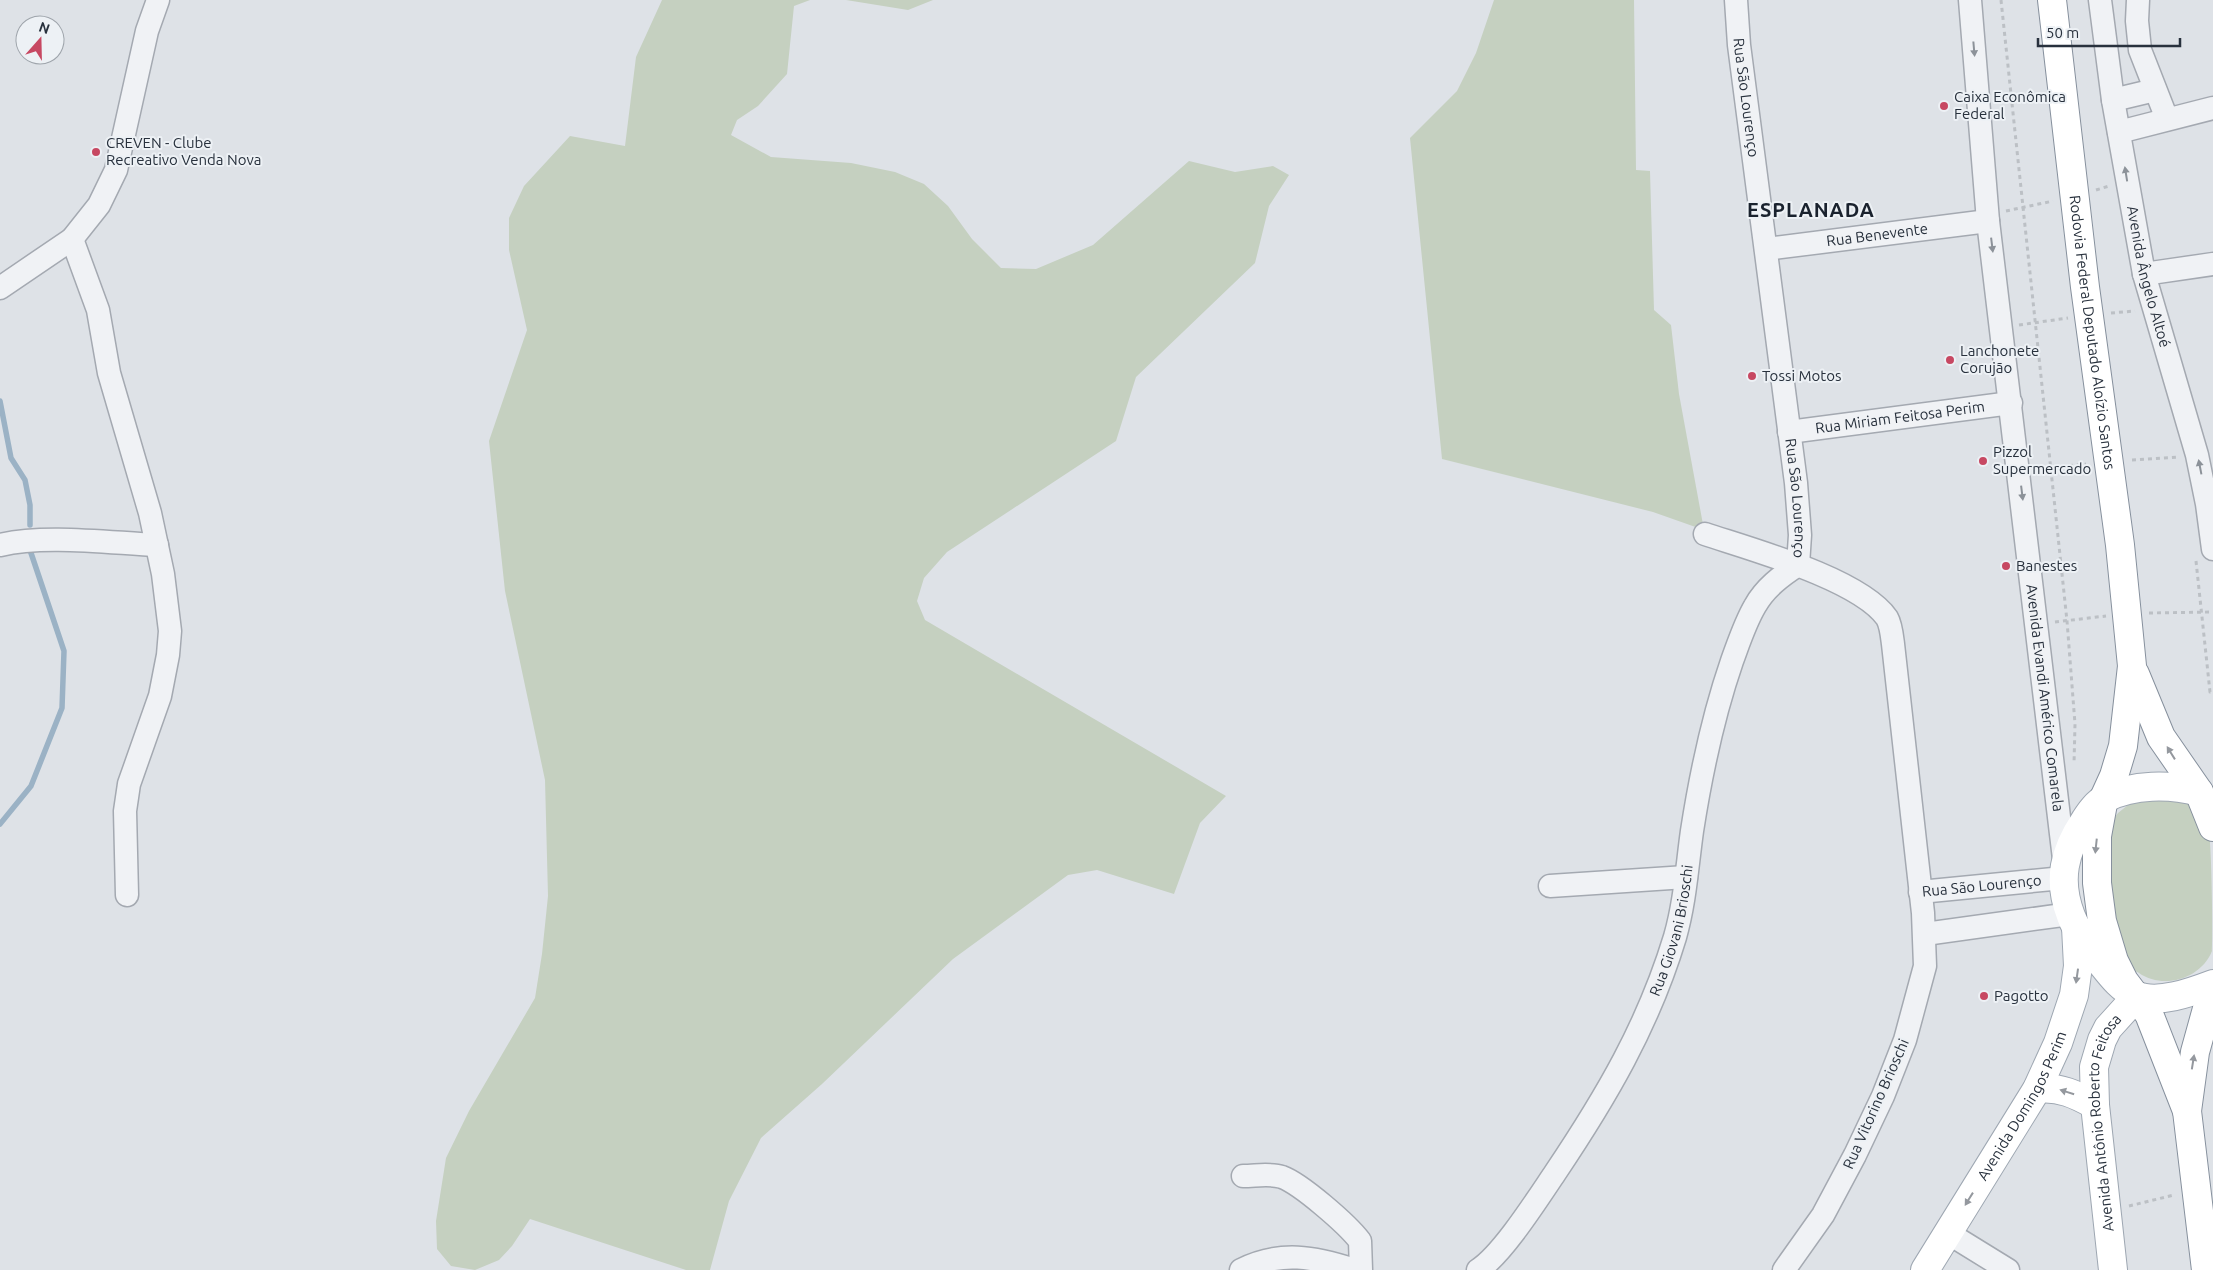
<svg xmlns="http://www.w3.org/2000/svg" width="2213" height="1270" font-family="Ubuntu,sans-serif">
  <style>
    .green { fill: #c5d0c0 }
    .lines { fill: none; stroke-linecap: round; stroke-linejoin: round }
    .stream { stroke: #9bb2c5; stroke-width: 5.5 }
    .minor-casing { stroke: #a4a9b1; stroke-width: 25 }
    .major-casing { stroke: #9ea7b2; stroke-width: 30 }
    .highway-casing { stroke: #86909d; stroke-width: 30 }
    .path { stroke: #bcc0c5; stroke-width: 3; stroke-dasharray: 4 4; stroke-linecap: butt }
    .minor { stroke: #f0f2f5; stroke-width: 22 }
    .major { stroke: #fff; stroke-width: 28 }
    .highway { stroke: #fff; stroke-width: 28 }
    .oneway { fill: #8c9299 }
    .oneway2 { fill: #94989e }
    .poi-dot { fill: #c74862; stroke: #edf1f5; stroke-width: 2 }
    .labels { text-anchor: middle; stroke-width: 4; stroke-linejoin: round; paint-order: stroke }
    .street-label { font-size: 15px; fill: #28313d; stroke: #edf1f5 }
    .poi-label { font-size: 15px; fill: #28313d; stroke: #edf1f5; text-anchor: start }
    .district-label { font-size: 20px; font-weight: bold; letter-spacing: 1px; fill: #1a222e; stroke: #edf1f5 }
  </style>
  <rect width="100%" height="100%" fill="#dee2e7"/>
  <g class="green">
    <path d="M 662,0 L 810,0 L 794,6 L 787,74 L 758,106 L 737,120 L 731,135 L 771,157 L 851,163 L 895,172 L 924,184 L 948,206 L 972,239 L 1001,268 L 1036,269 L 1093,245 L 1189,161 L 1235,172 L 1273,166 L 1289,175 L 1269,206 L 1255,263 L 1136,377 L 1116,441 L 947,552 L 924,578 L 917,601 L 925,620 L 1226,796 L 1200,823 L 1174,894 L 1097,870 L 1068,875 L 953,959 L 822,1084 L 761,1138 L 729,1201 L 710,1270 L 686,1270 L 530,1219 L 512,1246 L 499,1260 L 475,1270 L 451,1266 L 437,1249 L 436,1221 L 446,1158 L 469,1111 L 535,998 L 542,954 L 548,896 L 545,780 L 505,591 L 489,441 L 527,330 L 509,250 L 509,218 L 524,186 L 570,136 L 625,146 L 636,57 Z"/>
    <path d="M 846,0 L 933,0 L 908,10 Z"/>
    <path d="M 1494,0 L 1634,0 L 1636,170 L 1650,171 L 1654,310 L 1671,325 L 1679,394 L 1704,530 L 1653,512 L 1442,459 L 1410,138 L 1457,91 L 1476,53 Z"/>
    <path d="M 2184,798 C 2190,805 2205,817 2208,826 C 2212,840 2213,939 2212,951 C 2201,979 2163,990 2139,973 C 2136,971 2132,970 2130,966 C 2109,929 2110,872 2106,829 L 2118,813 L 2133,801 Z"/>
  </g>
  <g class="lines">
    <g class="stream">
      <path d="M 0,401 L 11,458 L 25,480 L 30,505 L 30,525"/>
      <path d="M 0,824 L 31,786 L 62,708 L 64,651 L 30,550"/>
    </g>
    <g class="minor-casing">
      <g id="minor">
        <path id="s1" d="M 1736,0 L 1739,45 L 1796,483 L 1800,535 L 1798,565"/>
        <path id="s2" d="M 1970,0 L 1988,221 L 2064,859"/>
        <path id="s3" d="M 2100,0 L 2113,100 L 2144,274 L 2197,455 L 2207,504 L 2213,549"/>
        <path d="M 2138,0 L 2137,21 L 2140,50 L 2167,119"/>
        <path d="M 2113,100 L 2155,90"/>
        <path d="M 2119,132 L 2213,108"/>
        <path d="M 72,239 L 98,310 L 109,373 L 150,513 L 163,574 L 170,631 L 168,655 L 160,696 L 129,784 L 125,811 L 127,895"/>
        <path id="s4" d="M 1766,249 L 1988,221"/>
        <path d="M 2144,274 L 2213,264"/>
        <path d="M 0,288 L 72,239 L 99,205 L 116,170 L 147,31 L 158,0"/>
        <path id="s5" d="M 1789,432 L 2011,403"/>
        <path d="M 1705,534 C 1750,549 1860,579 1887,618 C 1891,625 1892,636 1893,644 L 1923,913 L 1925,966 L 1905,1040 L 1883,1096 L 1855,1155 L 1823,1215 L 1784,1270"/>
        <path d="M 0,545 C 44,534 111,543 157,545"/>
        <path d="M 1550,886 L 1686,877"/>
        <path id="s6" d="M 1920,892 L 2063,878"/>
        <path d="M 1925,934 L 2070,914"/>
        <path d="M 1243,1176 C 1256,1176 1270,1173 1282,1177 C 1301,1184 1347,1224 1360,1241 L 1361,1270"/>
        <path d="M 1948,1233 L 2008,1270"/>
        <path d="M 1241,1270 C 1280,1250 1315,1257 1355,1270"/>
        <path id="s7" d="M 1478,1270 C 1502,1255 1538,1198 1555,1173 C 1606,1097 1648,1026 1675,937 C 1685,902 1687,867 1692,831 C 1701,773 1713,716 1732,661 C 1739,642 1745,623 1755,606 C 1765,588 1781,576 1798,565"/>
      </g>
    </g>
    <g class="major-casing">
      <g id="major">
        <path d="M 2199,792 C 2170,784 2133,784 2106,798 C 2098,801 2090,812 2085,820 C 2064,851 2057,880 2071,916 C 2077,932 2087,945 2097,958 C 2108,971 2119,988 2135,995 C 2157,1005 2192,992 2213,984"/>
        <path d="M 2037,1089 C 2059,1086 2077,1095 2095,1105"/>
        <path id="s8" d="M 1925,1270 L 2037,1089 L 2058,1043 L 2074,995 L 2078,966 L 2076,927"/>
        <path id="s9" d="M 2113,1270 L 2095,1105 L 2094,1067 L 2102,1040 L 2108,1028 L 2137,996"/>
      </g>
    </g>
    <g class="highway-casing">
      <g id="highway">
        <path id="s10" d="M 2052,0 L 2085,287 L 2120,545 L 2132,666 L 2123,746 L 2114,776 L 2104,798 L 2097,836 L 2097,883 L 2102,921 L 2114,961 L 2124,981 L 2149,1014 L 2187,1111"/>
        <path d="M 2135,674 L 2161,737 L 2199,792 L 2213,827"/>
        <path d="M 2206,1270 L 2187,1111 L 2195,1052 L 2213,987"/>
      </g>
    </g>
    <g class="path">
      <path d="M 2001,0 L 2067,621 L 2075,724 L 2074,764"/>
      <path d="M 2096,190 L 2109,186"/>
      <path d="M 2006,211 L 2053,201"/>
      <path d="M 2111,313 L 2135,311"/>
      <path d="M 2019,325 L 2068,318"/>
      <path d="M 2132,460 L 2178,457"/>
      <path d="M 2037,469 L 2086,464"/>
      <path d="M 2196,561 L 2210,692 L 2213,691"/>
      <path d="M 2149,613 L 2213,612"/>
      <path d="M 2055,622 L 2106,616"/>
      <path d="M 2129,1206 L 2174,1195"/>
    </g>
    <use href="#minor" class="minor"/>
    <use href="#major" class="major"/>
    <use href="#highway" class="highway"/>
  </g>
  <defs><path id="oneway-solid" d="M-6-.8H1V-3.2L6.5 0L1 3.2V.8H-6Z" transform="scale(1.25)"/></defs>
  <g class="oneway">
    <use href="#oneway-solid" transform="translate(1974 49) rotate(85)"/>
    <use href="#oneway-solid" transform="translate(2126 174) rotate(-99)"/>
    <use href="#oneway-solid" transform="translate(1992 245) rotate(83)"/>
    <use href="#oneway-solid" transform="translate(2200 467) rotate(-101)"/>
    <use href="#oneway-solid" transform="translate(2022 493) rotate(83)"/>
  </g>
  <g class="oneway2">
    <use href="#oneway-solid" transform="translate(2171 753) rotate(-122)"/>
    <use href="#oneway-solid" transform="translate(2096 846) rotate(96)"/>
    <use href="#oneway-solid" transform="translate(2077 976) rotate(98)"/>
    <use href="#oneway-solid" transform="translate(2193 1062) rotate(-81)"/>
    <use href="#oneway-solid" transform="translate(2067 1092) rotate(-162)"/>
    <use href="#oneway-solid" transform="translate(1969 1199) rotate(122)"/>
  </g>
  <g class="poi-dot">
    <circle cx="1944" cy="106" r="5"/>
    <circle cx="96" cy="152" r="5"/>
    <circle cx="1950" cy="360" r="5"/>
    <circle cx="1752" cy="376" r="5"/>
    <circle cx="1983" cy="461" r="5"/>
    <circle cx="2006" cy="566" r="5"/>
    <circle cx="1984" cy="996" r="5"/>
  </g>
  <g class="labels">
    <g class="street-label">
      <text dy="5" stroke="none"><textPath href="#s1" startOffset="98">Rua São Lourenço</textPath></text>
      <text dy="5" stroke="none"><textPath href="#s4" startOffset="112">Rua Benevente</textPath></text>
      <text dy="5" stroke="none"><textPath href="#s3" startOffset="281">Avenida Ângelo Altoé</textPath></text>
      <text dy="5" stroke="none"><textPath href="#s10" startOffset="335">Rodovia Federal Deputado Aloízio Santos</textPath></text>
      <text dy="5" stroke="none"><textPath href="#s5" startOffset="112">Rua Miriam Feitosa Perim</textPath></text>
      <text dy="5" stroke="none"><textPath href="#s1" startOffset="502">Rua São Lourenço</textPath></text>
      <text dy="5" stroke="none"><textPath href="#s2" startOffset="702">Avenida Evandi Américo Comarela</textPath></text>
      <text dy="5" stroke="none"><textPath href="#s6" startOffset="62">Rua São Lourenço</textPath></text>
      <text dy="5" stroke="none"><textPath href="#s7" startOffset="396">Rua Giovani Brioschi</textPath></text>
      <text transform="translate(1876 1104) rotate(-66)" y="5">Rua Vitorino Brioschi</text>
      <text dy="5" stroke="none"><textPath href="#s8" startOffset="191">Avenida Domingos Perim</textPath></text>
      <text dy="5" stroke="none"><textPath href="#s9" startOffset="150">Avenida Antônio Roberto Feitosa</textPath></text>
    </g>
    <g class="poi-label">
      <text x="1954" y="102">Caixa Econômica<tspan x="1954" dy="17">Federal</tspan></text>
      <text x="106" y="148">CREVEN - Clube<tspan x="106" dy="17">Recreativo Venda Nova</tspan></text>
      <text x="1960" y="356">Lanchonete<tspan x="1960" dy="17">Corujão</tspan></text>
      <text x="1762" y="381">Tossi Motos</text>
      <text x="1993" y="457">Pizzol<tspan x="1993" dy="17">Supermercado</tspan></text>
      <text x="2016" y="571">Banestes</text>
      <text x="1994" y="1001">Pagotto</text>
    </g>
    <g class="district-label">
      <text x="1811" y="217">ESPLANADA</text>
    </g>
  </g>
  <g transform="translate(40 40) rotate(20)"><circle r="24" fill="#edf1f5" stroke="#9ea4ab"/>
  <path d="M0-4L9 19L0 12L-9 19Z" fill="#c74862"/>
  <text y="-8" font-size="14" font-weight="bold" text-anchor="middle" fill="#28313d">N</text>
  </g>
  <path d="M2038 38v8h142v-8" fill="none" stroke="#28313d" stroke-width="2.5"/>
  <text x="2046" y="38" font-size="15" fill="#28313d" stroke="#edf1f5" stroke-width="4" paint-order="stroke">50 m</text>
</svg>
